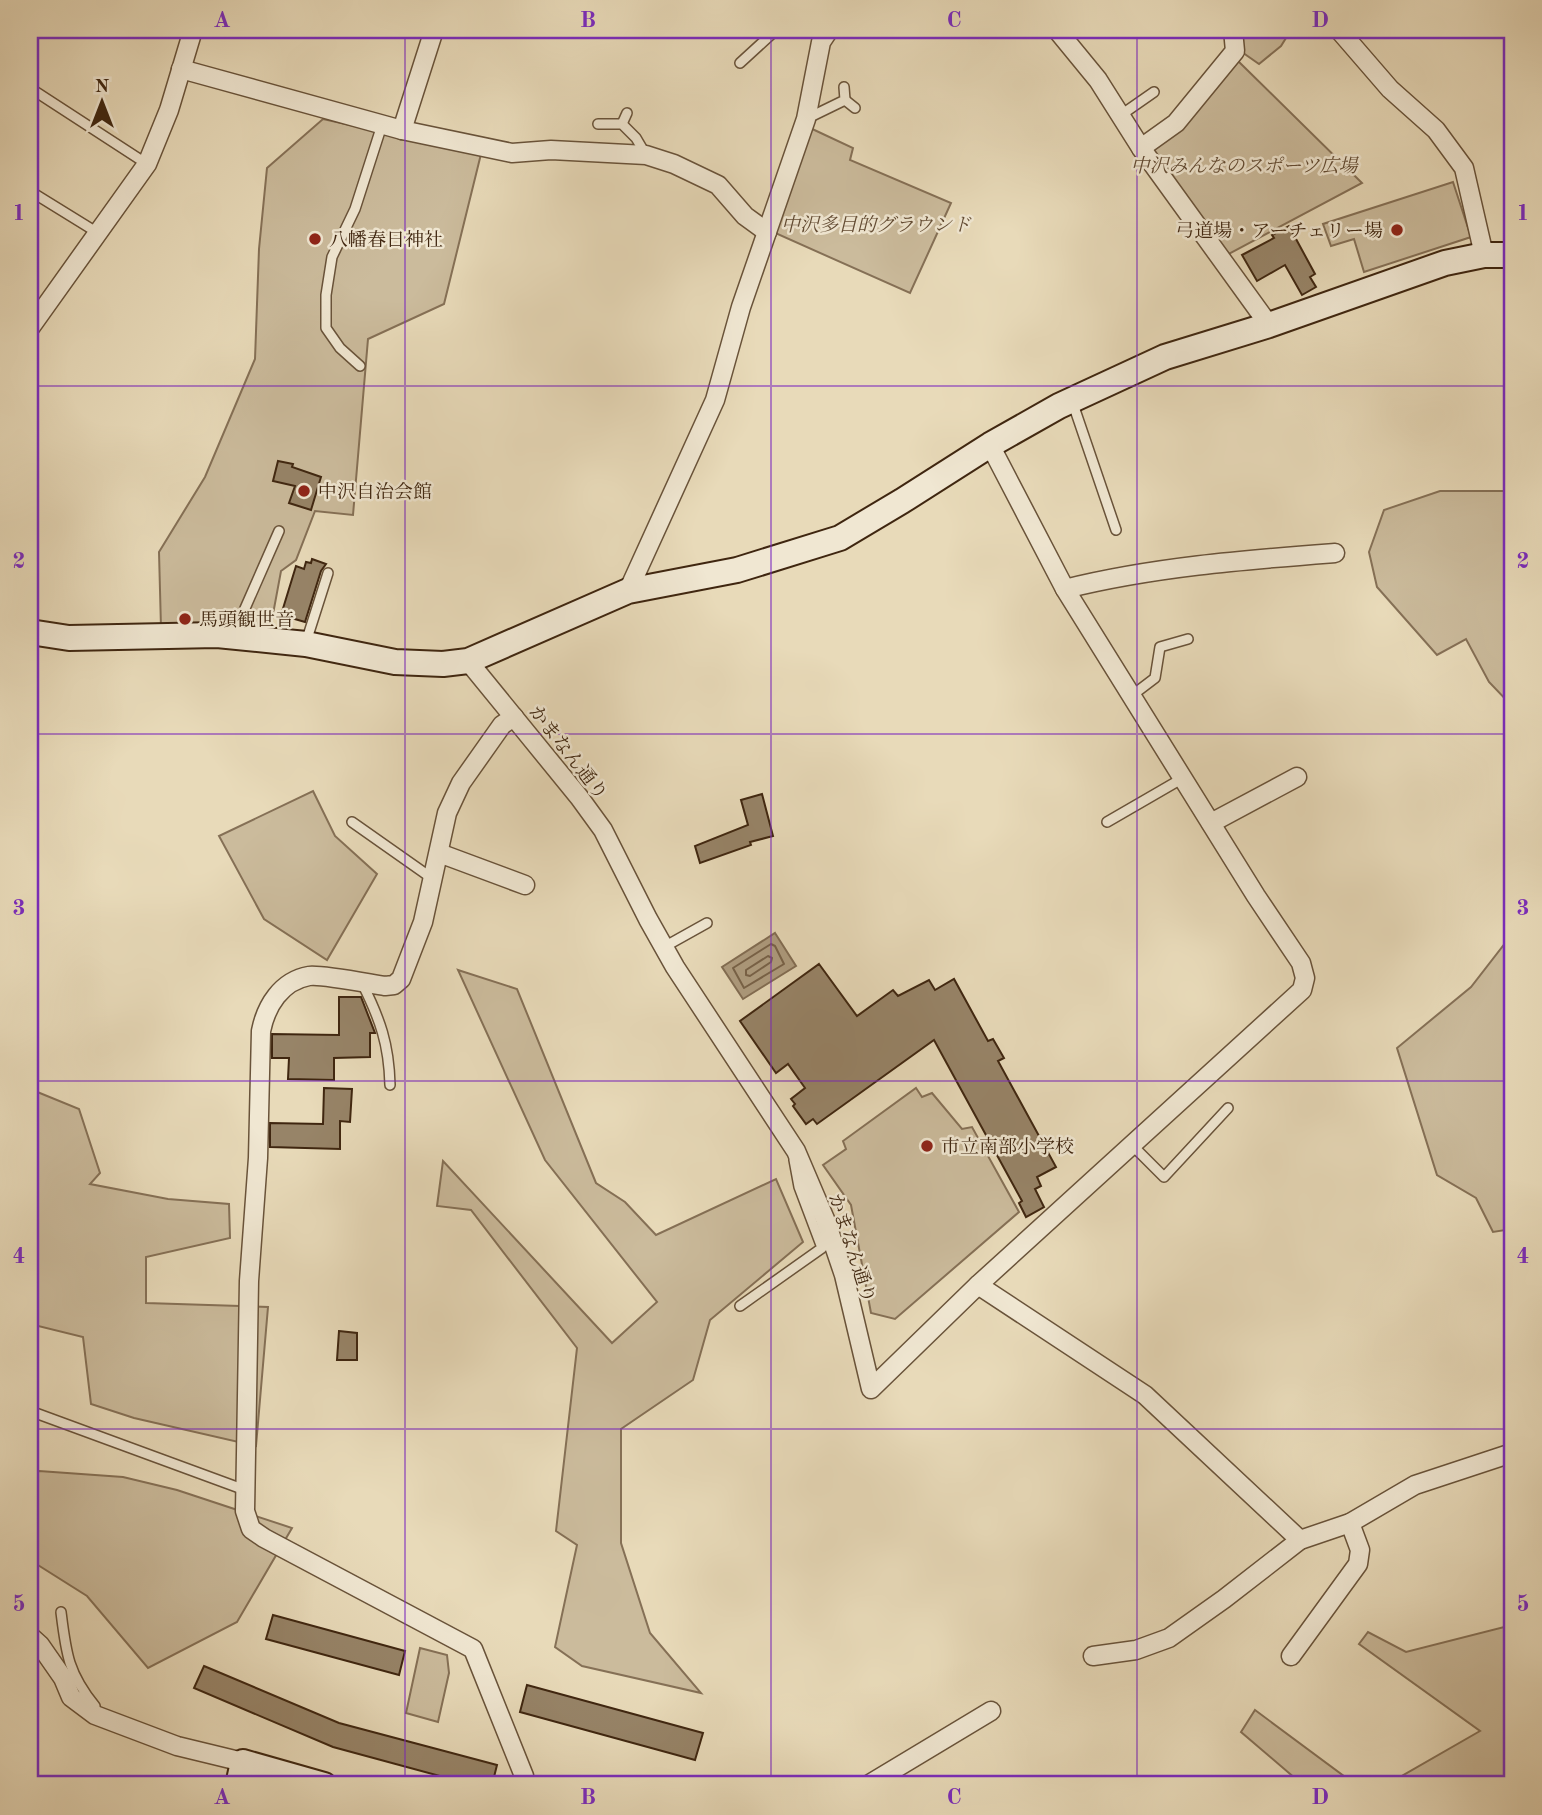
<svg xmlns="http://www.w3.org/2000/svg" width="1542" height="1815" font-family="'Old Standard TT','Noto Serif JP',serif">
  <style>
    .green { fill: #cbbb9c; stroke: #857056; stroke-width: 2 }
    .water { fill: #af9d80; stroke: #826d53; stroke-width: 2 }
    .lines { fill: none; stroke-linecap: round; stroke-linejoin: round }
    .shore { stroke: #776248; stroke-width: 2 }
    .building { fill: #978468; stroke: #3f2610; stroke-width: 2 }
    .lane-casing { stroke: #69533a; stroke-width: 12 }
    .street-casing { stroke: #69533a; stroke-width: 21 }
    .secondary-casing { stroke: #3f2610; stroke-width: 28 }
    .lane { stroke: #f0e7d2; stroke-width: 9 }
    .street { stroke: #f0e7d2; stroke-width: 18 }
    .secondary { stroke: #f0e7d2; stroke-width: 24 }
    .grid { fill: none; stroke: #7b2cbf; stroke-width: 2; stroke-opacity: 0.55 }
    .poi-dot { fill: #8f2418; stroke: #f0e7d2; stroke-width: 2.5 }
    .labels { text-anchor: middle; stroke-width: 5; stroke-linejoin: round; paint-order: stroke }
    .park-label { font-size: 19px; font-style: italic; fill: #624b33; stroke: #f0e7d2 }
    .poi-label { font-size: 19px; fill: #3f2610; stroke: #f0e7d2; text-anchor: start }
    .street-label { font-size: 19px; fill: #3f2610; stroke: #f0e7d2 }
    .neatline { fill: none; stroke: #7b2cbf; stroke-width: 2.5 }
    .grid-label { font-size: 23px; text-anchor: middle; font-weight: bold; fill: #7b2cbf }
  </style>
  <rect width="100%" height="100%" fill="#e8dab9"/>
  <filter id="stains"><feTurbulence type="fractalNoise" baseFrequency=".00286" numOctaves="4"/><feColorMatrix values="0 0 0 0 .2 0 0 0 0 .09 0 0 0 0 .02 0 0 0 .5 -.17"/></filter>
  <radialGradient id="worn" r=".72"><stop offset=".6" stop-color="#630" stop-opacity="0"/><stop offset="1" stop-color="#630" stop-opacity=".3"/></radialGradient>
  <g class="green">
    <path d="M 1239,30 L 1291,30 L 1281,46 L 1259,64 L 1239,50 Z"/>
    <path d="M 1236,59 L 1362,183 L 1223,257 L 1148,150 Z"/>
    <path d="M 323,119 L 481,154 L 444,304 L 368,339 L 353,515 L 315,511 L 296,560 L 281,571 L 271,625 L 242,622 L 161,628 L 159,552 L 205,477 L 255,359 L 259,249 L 267,168 Z"/>
    <path d="M 808,127 L 853,148 L 850,160 L 951,203 L 910,293 L 773,232 Z"/>
    <path d="M 1453,182 L 1471,237 L 1364,272 L 1354,239 L 1331,246 L 1323,224 Z"/>
    <path d="M 1440,491 L 1512,491 L 1512,706 L 1489,682 L 1466,639 L 1437,655 L 1377,587 L 1369,552 L 1384,510 Z"/>
    <path d="M 313,791 L 335,836 L 377,874 L 327,960 L 264,919 L 219,836 Z"/>
    <path d="M 1512,931 L 1512,1229 L 1493,1232 L 1476,1198 L 1437,1175 L 1397,1048 L 1471,987 L 1509,938 Z"/>
    <path d="M 458,970 L 517,989 L 596,1183 L 625,1202 L 656,1235 L 776,1179 L 803,1242 L 710,1320 L 693,1380 L 621,1429 L 621,1543 L 650,1633 L 701,1693 L 582,1666 L 555,1647 L 577,1545 L 556,1531 L 577,1348 L 471,1210 L 437,1206 L 443,1161 L 612,1343 L 657,1302 L 545,1160 Z"/>
    <path d="M 916,1088 L 922,1097 L 932,1093 L 962,1129 L 972,1127 L 1019,1212 L 895,1319 L 871,1313 L 851,1205 L 823,1165 L 846,1149 L 843,1141 Z"/>
    <path d="M 30,1089 L 79,1109 L 100,1173 L 90,1184 L 168,1199 L 229,1204 L 230,1238 L 146,1257 L 146,1303 L 268,1307 L 256,1446 L 134,1418 L 91,1404 L 83,1337 L 30,1324 Z"/>
    <path d="M 39,1471 L 123,1477 L 177,1490 L 292,1528 L 237,1622 L 148,1668 L 87,1596 L 30,1560 L 30,1478 Z"/>
    <path d="M 1512,1625 L 1512,1785 L 1386,1785 L 1480,1731 L 1359,1644 L 1368,1632 L 1406,1652 Z"/>
    <path d="M 420,1648 L 447,1655 L 449,1673 L 438,1722 L 406,1713 Z"/>
    <path d="M 1255,1710 L 1356,1785 L 1303,1785 L 1241,1732 Z"/>
  </g>
  <path class="water" d="M 775,933 L 796,966 L 743,999 L 722,967 Z"/>
  <g class="lines">
    <g class="shore">
      <path d="M 771,944 L 775,946 L 784,964 L 744,988 L 733,968 Z"/>
      <path d="M 768,956 L 772,958 L 771,962 L 750,976 L 746,975 L 746,970 Z"/>
    </g>
  </g>
  <g class="building">
    <path d="M 1289,226 L 1315,274 L 1310,277 L 1316,287 L 1302,295 L 1285,265 L 1257,281 L 1242,255 L 1274,238 L 1272,235 Z"/>
    <path d="M 278,461 L 293,464 L 292,467 L 321,477 L 311,510 L 289,503 L 295,486 L 273,481 Z"/>
    <path d="M 312,559 L 326,564 L 321,571 L 305,622 L 281,615 L 296,566 L 304,569 L 306,562 L 311,563 Z"/>
    <path d="M 762,794 L 773,836 L 750,842 L 751,845 L 700,863 L 695,846 L 748,825 L 741,800 Z"/>
    <path d="M 819,964 L 857,1016 L 893,990 L 898,996 L 929,980 L 935,990 L 954,979 L 988,1041 L 993,1039 L 1004,1058 L 998,1061 L 1056,1167 L 1037,1177 L 1041,1186 L 1035,1189 L 1044,1207 L 1026,1217 L 1019,1203 L 1022,1201 L 934,1040 L 817,1124 L 813,1119 L 806,1124 L 793,1106 L 795,1104 L 791,1099 L 805,1088 L 788,1064 L 776,1073 L 740,1021 Z"/>
    <path d="M 339,997 L 361,997 L 375,1033 L 370,1033 L 370,1057 L 334,1058 L 334,1080 L 288,1079 L 289,1058 L 272,1058 L 272,1034 L 339,1035 Z"/>
    <path d="M 324,1088 L 352,1089 L 350,1122 L 340,1121 L 340,1149 L 270,1147 L 270,1123 L 323,1124 Z"/>
    <path d="M 339,1331 L 357,1333 L 357,1360 L 337,1360 Z"/>
    <path d="M 273,1615 L 405,1651 L 399,1675 L 266,1639 Z"/>
    <path d="M 204,1666 L 339,1723 L 497,1765 L 492,1785 L 473,1785 L 333,1747 L 194,1688 Z"/>
    <path d="M 527,1685 L 703,1733 L 695,1760 L 520,1712 Z"/>
  </g>
  <g class="lines">
    <g class="lane-casing">
      <g id="lane">
        <path d="M 740,63 L 776,30"/>
        <path d="M 30,88 L 147,164"/>
        <path d="M 845,100 L 855,108"/>
        <path d="M 1121,115 L 1154,92"/>
        <path d="M 808,118 L 845,100 L 844,87"/>
        <path d="M 598,124 L 622,124 L 636,138 L 646,155"/>
        <path d="M 622,124 L 627,113"/>
        <path d="M 30,191 L 98,233"/>
        <path d="M 360,366 L 340,348 L 326,328 L 326,295 L 332,257 L 355,209 L 382,125"/>
        <path d="M 1072,401 L 1116,530"/>
        <path d="M 239,635 L 243,613 L 279,531"/>
        <path d="M 306,642 L 328,573"/>
        <path d="M 1130,697 L 1155,678 L 1160,647 L 1188,639"/>
        <path d="M 352,822 L 433,879"/>
        <path d="M 1107,822 L 1183,778"/>
        <path d="M 664,947 L 707,923"/>
        <path d="M 362,983 C 380,1019 389,1044 390,1085"/>
        <path d="M 1132,1145 L 1164,1177 L 1228,1108"/>
        <path d="M 740,1306 L 822,1248 L 799,1187 L 794,1160"/>
        <path d="M 30,1384 L 30,1382"/>
        <path d="M 30,1411 L 245,1490"/>
        <path d="M 61,1612 C 66,1653 68,1673 95,1706 L 95,1709"/>
      </g>
    </g>
    <g class="street-casing">
      <g id="street">
        <path d="M 1057,30 L 1098,80 L 1141,148 L 1269,325"/>
        <path d="M 1339,30 L 1390,89 L 1436,130 L 1464,168 L 1484,255"/>
        <path d="M 181,69 L 402,130 L 512,153 L 551,150 L 646,155 L 674,164 L 718,185 L 745,216 L 767,232"/>
        <path d="M 402,130 L 434,30"/>
        <path d="M 1141,148 L 1176,123 L 1235,51 L 1233,30"/>
        <path d="M 30,328 L 147,164 L 169,110 L 193,30"/>
        <path d="M 1065,589 C 1153,567 1245,560 1335,553"/>
        <path d="M 628,591 L 715,400 L 741,307 L 806,119 L 821,42 L 829,30"/>
        <path d="M 468,661 L 579,797 L 603,830 L 648,919 L 675,967 L 796,1151 L 825,1219 L 844,1275 L 871,1389 L 978,1285 L 1302,990 L 1305,978 L 1301,963 L 1256,896 L 1065,589 L 990,445"/>
        <path d="M 514,717 L 502,725 L 461,783 L 447,813 L 423,922 L 401,979 L 394,985 L 385,986 C 371,984 321,974 309,976 C 281,981 266,1006 261,1031 L 258,1158 L 249,1281 L 245,1511 L 251,1529 L 264,1538 L 473,1649 L 524,1776 L 525,1785"/>
        <path d="M 1211,823 L 1297,777"/>
        <path d="M 439,853 L 525,885"/>
        <path d="M 978,1285 L 1145,1395 L 1300,1540"/>
        <path d="M 30,1636 L 40,1645 L 63,1678 L 71,1697 L 95,1715 L 177,1746 L 243,1762"/>
        <path d="M 1093,1656 L 1136,1650 L 1169,1638 L 1224,1599 L 1300,1540 L 1350,1523 L 1415,1485 L 1512,1453"/>
        <path d="M 1291,1656 L 1358,1564 L 1360,1550 L 1350,1523"/>
        <path d="M 868,1785 L 991,1711"/>
      </g>
    </g>
    <g class="secondary-casing">
      <g id="secondary">
        <path d="M 30,632 L 69,638 L 217,635 L 306,644 L 395,662 L 443,664 L 468,661 L 628,591 L 737,570 L 840,538 L 902,501 L 990,445 L 1059,406 L 1165,357 L 1269,325 L 1445,263 L 1484,255 L 1512,255"/>
        <path d="M 238,1785 L 243,1762 L 324,1785"/>
      </g>
    </g>
    <use href="#lane" class="lane"/>
    <use href="#street" class="street"/>
    <use href="#secondary" class="secondary"/>
  </g>
  <path class="grid" d="M 405,30 L 405,1785M 771,30 L 771,1785M 1137,30 L 1137,1785M 30,386 L 1512,386M 30,734 L 1512,734M 30,1081 L 1512,1081M 30,1429 L 1512,1429"/>
  <g class="poi-dot">
    <circle cx="1397" cy="230" r="7"/>
    <circle cx="315" cy="239" r="7"/>
    <circle cx="304" cy="491" r="7"/>
    <circle cx="185" cy="619" r="7"/>
    <circle cx="927" cy="1146" r="7"/>
  </g>
  <g class="labels">
    <g class="park-label">
      <text x="1244" y="172">中沢みんなのスポーツ広場</text>
      <text x="876" y="231">中沢多目的グラウンド</text>
    </g>
    <g class="poi-label">
      <text x="1383" y="237" text-anchor="end">弓道場・アーチェリー場</text>
      <text x="329" y="246">八幡春日神社</text>
      <text x="318" y="498">中沢自治会館</text>
      <text x="199" y="626">馬頭観世音</text>
      <text x="941" y="1153">市立南部小学校</text>
    </g>
    <g class="street-label">
      <text transform="translate(569 752) rotate(52)" y="7">かまなん通り</text>
      <text transform="translate(853 1248) rotate(72)" y="7">かまなん通り</text>
    </g>
  </g>
  <rect width="1542" height="1815" fill="none" stroke="#e8dab9" stroke-width="77"/>
  <g transform="translate(102 102)" stroke="#f0e7d2" stroke-width="5" paint-order="stroke">
  <path d="M0-5L12 26L0 18L-12 26Z" fill="#3f2610"/>
  <text y="-10" font-size="19" font-weight="bold" text-anchor="middle" fill="#3f2610">N</text>
  </g>
  <rect x="38" y="38" width="1466" height="1738" class="neatline"/>
  <g class="grid-label">
    <text x="222" y="27">A</text>
    <text x="588" y="27">B</text>
    <text x="954" y="27">C</text>
    <text x="1320" y="27">D</text>
    <text x="19" y="220">1</text>
    <text x="1523" y="220">1</text>
    <text x="19" y="568">2</text>
    <text x="1523" y="568">2</text>
    <text x="19" y="915">3</text>
    <text x="1523" y="915">3</text>
    <text x="19" y="1263">4</text>
    <text x="1523" y="1263">4</text>
    <text x="19" y="1611">5</text>
    <text x="1523" y="1611">5</text>
    <text x="222" y="1804">A</text>
    <text x="588" y="1804">B</text>
    <text x="954" y="1804">C</text>
    <text x="1320" y="1804">D</text>
  </g>
  <rect width="100%" height="100%" filter="url(#stains)"/>
  <rect width="100%" height="100%" fill="url(#worn)"/>
</svg>
